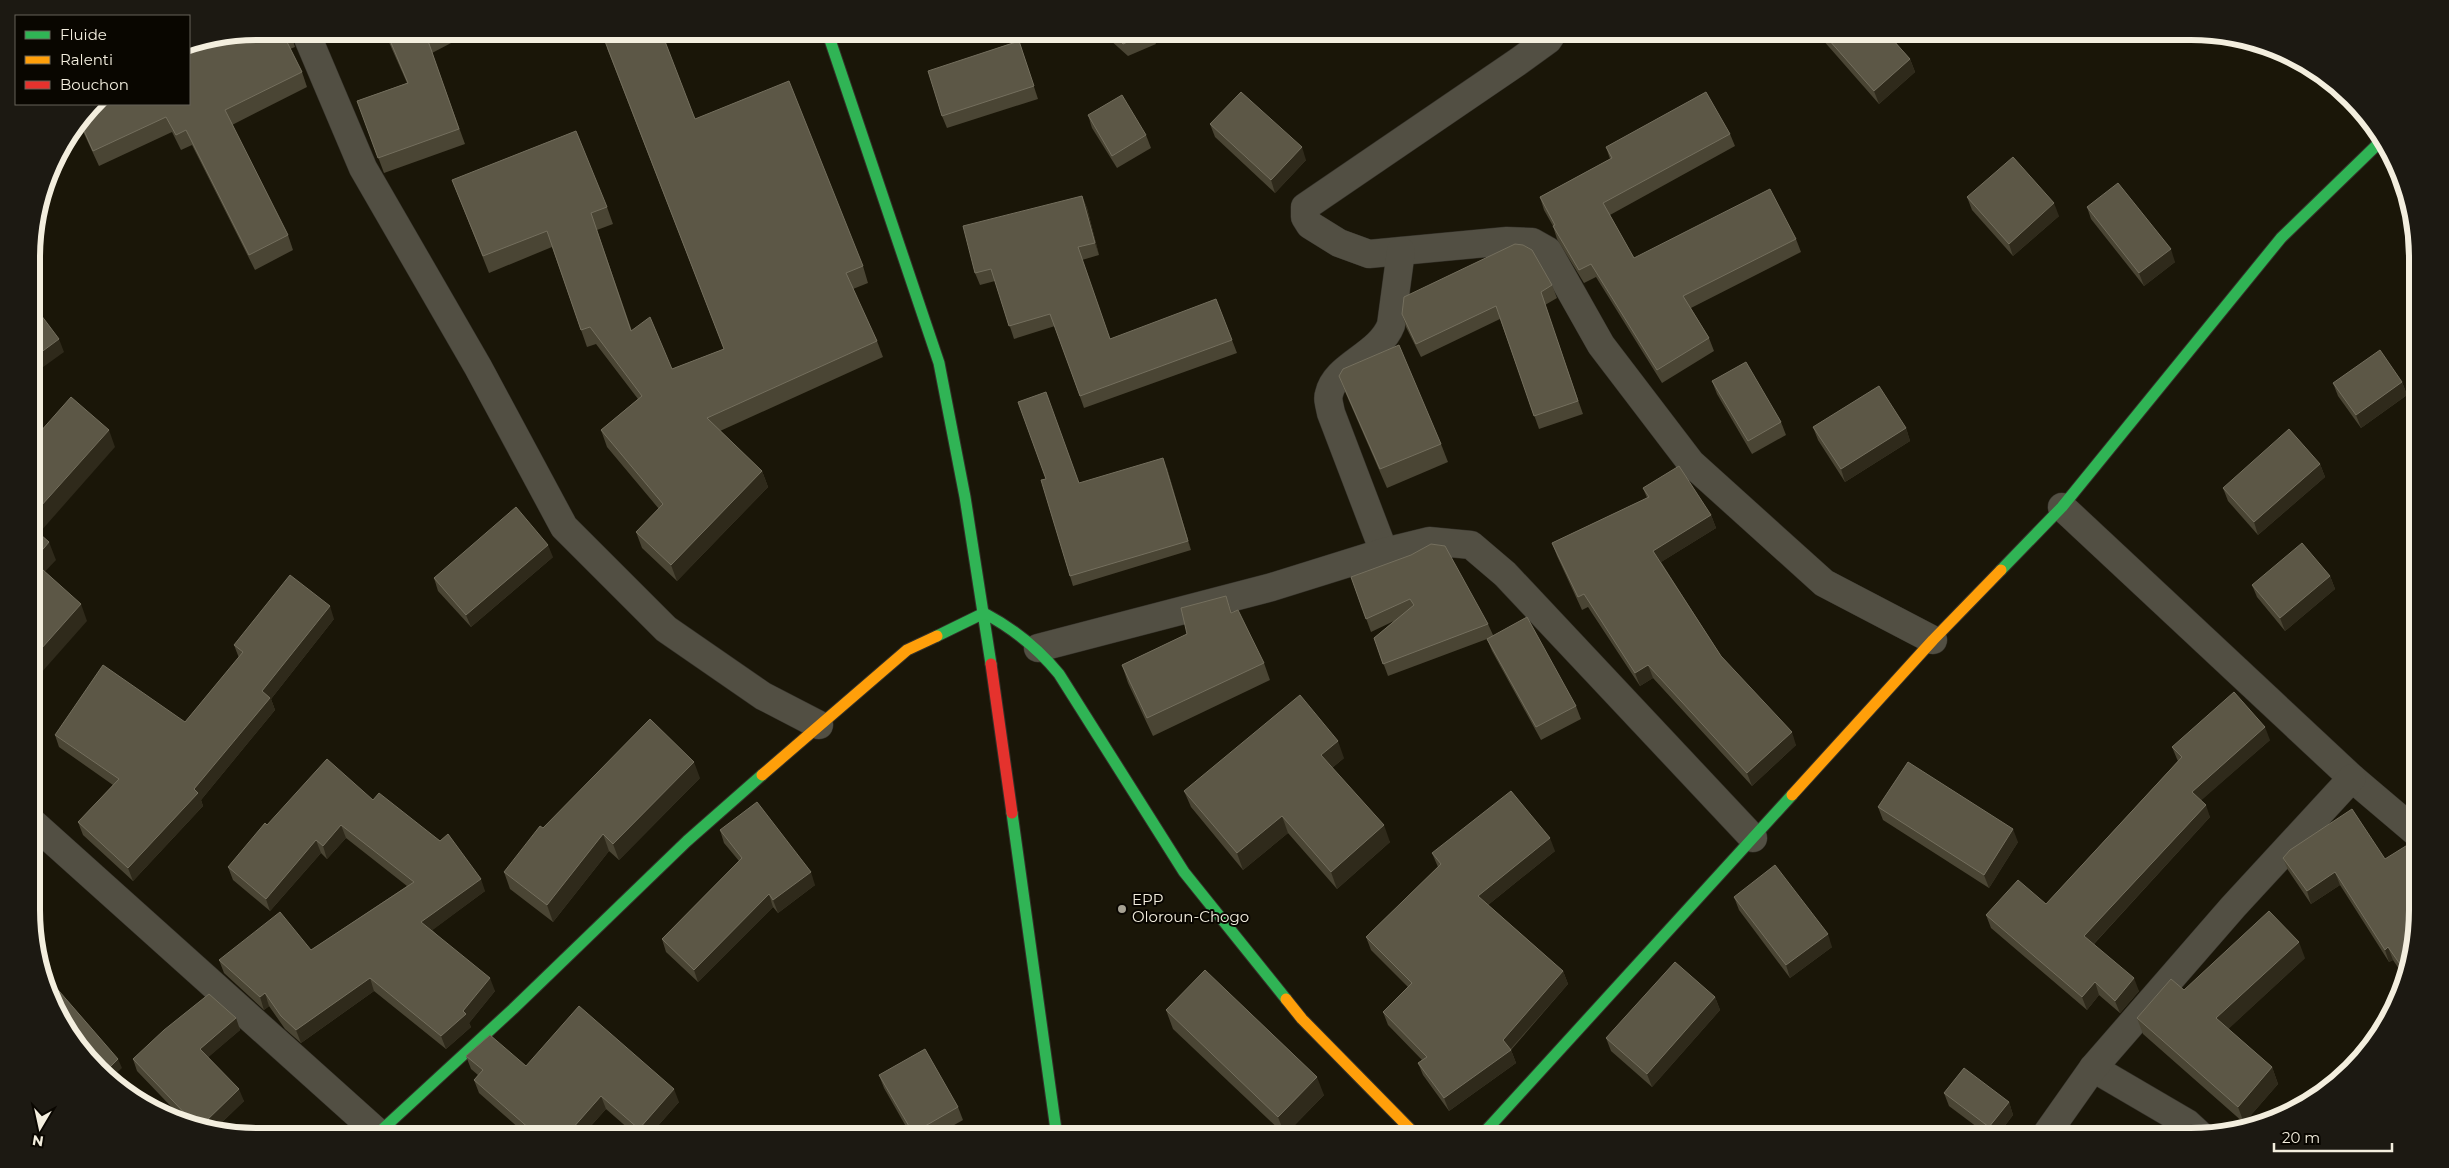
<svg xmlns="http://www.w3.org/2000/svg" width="2449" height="1168" font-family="Montserrat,sans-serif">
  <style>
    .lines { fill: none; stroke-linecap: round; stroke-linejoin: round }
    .street-casing { stroke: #343129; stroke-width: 29 }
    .fast-casing { stroke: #343129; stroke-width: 13 }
    .slow-casing { stroke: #343129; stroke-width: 13 }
    .jam-casing { stroke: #343129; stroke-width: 13 }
    .street { stroke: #524f43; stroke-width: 28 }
    .fast { stroke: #30b455; stroke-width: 11 }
    .slow { stroke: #ff9f0a; stroke-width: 11 }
    .jam { stroke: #e5322d; stroke-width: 11 }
    .wall { fill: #4a4534 }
    .shaded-wall { fill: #2f2a1b }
    .building { fill: #5c5746; stroke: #746f5e }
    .poi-dot { fill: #a7a293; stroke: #090600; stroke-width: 2 }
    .labels { text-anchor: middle; stroke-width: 4; stroke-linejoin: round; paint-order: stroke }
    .poi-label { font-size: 15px; fill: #f3eede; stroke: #090600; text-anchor: start }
    .rim { fill: none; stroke: #f3eede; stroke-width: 6 }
  </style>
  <rect width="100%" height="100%" fill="#1a1608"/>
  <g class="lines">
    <g class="street-casing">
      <g id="street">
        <path d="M 305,31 L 363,168 L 478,367 L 564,527 L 666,629 L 763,696 L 819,725"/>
        <path d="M 1554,31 L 1548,40 L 1519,61 L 1305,207 L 1305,217 L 1310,225 L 1339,243 L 1369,254 L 1507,241 L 1532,242 L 1548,251 L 1601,345 L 1691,463 L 1824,583 L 1933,640"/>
        <path d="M 2062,507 L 2352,778 L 2418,834"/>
        <path d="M 1384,552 L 1331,413 C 1330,407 1327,399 1329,394 C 1335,365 1379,356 1391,325 L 1401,251"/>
        <path d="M 1038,648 L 1272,587 L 1384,552 L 1429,541 L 1471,545 L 1505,574 L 1753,838"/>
        <path d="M 33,823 L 377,1132"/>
        <path d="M 2093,1068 L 2187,1123 L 2201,1136"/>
        <path d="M 2045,1136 L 2093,1068 L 2233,907 L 2352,778"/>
      </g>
    </g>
    <g class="fast-casing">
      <g id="fast">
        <path d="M 827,31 L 939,363 L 965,497 L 991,664"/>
        <path d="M 2001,570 L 2062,507 L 2281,238 L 2382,140"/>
        <path d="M 937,636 L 984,613 C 1014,629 1037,647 1059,674 L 1184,872 L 1286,999"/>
        <path d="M 1012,813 L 1057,1137"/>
        <path d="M 1481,1136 L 1792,795"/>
        <path d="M 374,1137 L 513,1009 L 687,841 L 762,775"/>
      </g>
    </g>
    <g class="slow-casing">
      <g id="slow">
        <path d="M 762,775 L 907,650 L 937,636"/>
        <path d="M 1792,795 L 1933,640 L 2001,570"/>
        <path d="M 1286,999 L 1302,1019 L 1417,1136"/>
      </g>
    </g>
    <g class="jam-casing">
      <path id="jam" d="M 991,664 L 1012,813"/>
    </g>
    <use href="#street" class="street"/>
    <use href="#fast" class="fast"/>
    <use href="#slow" class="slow"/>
    <use href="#jam" class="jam"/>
  </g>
  <g class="wall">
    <path d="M 258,31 L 290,31 L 295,47 L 290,49 L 302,72 L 307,87 L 232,125 L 288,235 L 293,250 L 255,270 L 192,145 L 181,150 L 172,132 L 99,166 L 80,125 L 96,104 Z"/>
    <path d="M 321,31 L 337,31 L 324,36 Z"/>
    <path d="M 384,31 L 474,31 L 432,53 L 465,144 L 384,173 L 357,101 L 407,83 Z"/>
    <path d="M 1100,31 L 1151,31 L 1156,44 L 1128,56 Z"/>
    <path d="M 1815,31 L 1885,31 L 1910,59 L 1915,72 L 1879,104 Z"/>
    <path d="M 1019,41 L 1038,99 L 947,128 L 942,116 Z"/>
    <path d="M 607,48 L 695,119 L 863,266 L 868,283 L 853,289 L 877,341 L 883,357 L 720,431 L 762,471 L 768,487 L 677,581 L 642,548 L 636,532 L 659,509 L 607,447 L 601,430 L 638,399 L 596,344 L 587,347 L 552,247 L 489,273 L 452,180 L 607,207 L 613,224 L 597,230 L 632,331 L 672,369 L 724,349 Z"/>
    <path d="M 1088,115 L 1146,135 L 1151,148 L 1117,168 L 1092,128 Z"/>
    <path d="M 1210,124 L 1306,160 L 1275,193 L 1215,137 Z"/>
    <path d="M 1730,134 L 1735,146 L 1610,215 L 1634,258 L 1796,239 L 1801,252 L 1691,308 L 1709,338 L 1714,351 L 1662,383 L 1596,277 L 1584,283 L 1557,239 L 1553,226 L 1544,210 L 1540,197 L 1610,159 L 1606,147 Z"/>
    <path d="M 1082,196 L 1087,208 L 1099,255 L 1082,260 L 1110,339 L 1232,340 L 1237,353 L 1084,408 L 1055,326 L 1014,339 L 995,281 L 980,285 L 975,273 Z"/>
    <path d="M 1967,197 L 2059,216 L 2013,256 L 1972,210 Z"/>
    <path d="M 2087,207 L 2175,262 L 2144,286 L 2091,219 Z"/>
    <path d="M 1552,285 L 1557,298 L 1545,305 L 1583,414 L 1539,429 L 1500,319 L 1421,357 L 1406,327 L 1402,314 Z"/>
    <path d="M 1339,376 L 1441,444 L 1448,462 L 1387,488 L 1346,394 Z"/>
    <path d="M 1712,381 L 1781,422 L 1786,435 L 1752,454 L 1717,394 Z"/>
    <path d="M 2402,382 L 2407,395 L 2361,428 L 2338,396 L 2333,383 Z"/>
    <path d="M 1813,427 L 1906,428 L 1910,441 L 1845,482 L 1818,440 Z"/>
    <path d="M 2320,464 L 2325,477 L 2258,535 L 2228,501 L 2223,488 Z"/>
    <path d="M 1167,468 L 1191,550 L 1073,586 L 1070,576 L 1046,479 L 1079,483 Z"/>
    <path d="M 1643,488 L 1711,515 L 1716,528 L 1661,562 L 1721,656 L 1796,745 L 1752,786 L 1653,678 L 1640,686 L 1588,607 L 1582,610 L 1557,556 L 1552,543 L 1647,498 Z"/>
    <path d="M 553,557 L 471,627 L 438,591 L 434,578 Z"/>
    <path d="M 2330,576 L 2335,589 L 2285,631 L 2257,597 L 2252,585 Z"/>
    <path d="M 1351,577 L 1488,624 L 1493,635 L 1576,706 L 1581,719 L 1541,740 L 1492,651 L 1487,639 L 1388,676 L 1374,638 L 1394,621 L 1371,632 Z"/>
    <path d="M 1226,596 L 1232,613 L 1264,663 L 1270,680 L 1153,736 L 1128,683 L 1122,665 L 1187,634 Z"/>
    <path d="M 334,619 L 271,699 L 275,710 L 201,800 L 203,806 L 133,881 L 83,835 L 78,822 L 113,785 L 59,747 L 55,735 L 185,722 L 239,658 L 234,645 Z"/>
    <path d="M 2270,740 L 2201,800 L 2210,817 L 2094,944 L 2139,991 L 2120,1013 L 2099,995 L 2087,1010 L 1991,928 L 1986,915 L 2046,904 L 2178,761 L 2177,759 L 2172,747 Z"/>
    <path d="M 1344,758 L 1332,768 L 1390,842 L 1337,889 L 1288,833 L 1243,870 L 1191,807 L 1184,791 Z"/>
    <path d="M 700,778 L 619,860 L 609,851 L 553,922 L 510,889 L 504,872 L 543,828 Z"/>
    <path d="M 373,800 L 485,891 L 432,930 L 495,991 L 469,1023 L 471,1027 L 446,1049 L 374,991 L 301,1043 L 285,1029 L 269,1006 L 264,1010 L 224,973 L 219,960 L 311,950 L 407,886 L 346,838 L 327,859 L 321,853 L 270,911 L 233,880 L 228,867 L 267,825 Z"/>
    <path d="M 1878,807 L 2018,842 L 1989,888 L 1883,820 Z"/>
    <path d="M 720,830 L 815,885 L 778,913 L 773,907 L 698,982 L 666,952 L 662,939 L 739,861 L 724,843 Z"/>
    <path d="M 2290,850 L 2418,911 L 2403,975 L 2393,960 L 2389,962 L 2340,885 L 2311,904 L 2288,870 L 2283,858 Z"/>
    <path d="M 1555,851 L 1488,905 L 1563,971 L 1568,984 L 1511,1050 L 1516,1063 L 1449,1111 L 1423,1075 L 1418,1063 L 1422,1060 L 1388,1025 L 1383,1012 L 1408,987 L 1371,950 L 1366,937 L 1438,867 L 1432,853 Z"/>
    <path d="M 1734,897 L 1832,947 L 1790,978 L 1739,910 Z"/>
    <path d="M 2305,958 L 2228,1029 L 2272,1067 L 2278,1084 L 2244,1123 L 2143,1034 L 2137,1018 L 2184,990 Z"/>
    <path d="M 1715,997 L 1720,1010 L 1652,1087 L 1611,1051 L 1606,1038 Z"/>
    <path d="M 1166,1010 L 1324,1095 L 1285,1135 L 1173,1029 Z"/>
    <path d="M 236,1018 L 240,1030 L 208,1057 L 244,1101 L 217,1127 L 184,1120 L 137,1071 L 133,1059 Z"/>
    <path d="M 466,1056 L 526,1066 L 679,1102 L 648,1137 L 638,1137 L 606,1109 L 581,1137 L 529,1137 L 479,1093 L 474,1080 L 478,1075 L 471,1069 Z"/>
    <path d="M 879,1075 L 958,1107 L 963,1120 L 933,1137 L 912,1137 L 884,1088 Z"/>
    <path d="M 1944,1093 L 2009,1102 L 2013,1115 L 1997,1136 L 1989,1136 L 1949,1106 Z"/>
  </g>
  <g class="shaded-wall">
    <path d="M 1910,59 L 1915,72 L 1879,104 L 1874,91 Z"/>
    <path d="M 1302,147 L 1306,160 L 1275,193 L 1271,180 Z"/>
    <path d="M 1082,196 L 1087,208 L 1099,255 L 1095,243 Z"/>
    <path d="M 2054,203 L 2059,216 L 2013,256 L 2009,244 Z"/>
    <path d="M 2171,249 L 2175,262 L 2144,286 L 2139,273 Z"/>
    <path d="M 59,339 L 64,352 L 32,375 L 32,359 Z"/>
    <path d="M 2402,382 L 2407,395 L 2361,428 L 2356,415 Z"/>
    <path d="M 1906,428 L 1910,441 L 1845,482 L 1841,469 Z"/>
    <path d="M 109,430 L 115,447 L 33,540 L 32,538 L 32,516 Z"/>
    <path d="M 1163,458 L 1167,468 L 1191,550 L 1188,541 Z"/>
    <path d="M 2320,464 L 2325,477 L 2258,535 L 2254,522 Z"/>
    <path d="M 762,471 L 768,487 L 677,581 L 671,565 Z"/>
    <path d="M 1711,515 L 1716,528 L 1658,564 L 1653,551 Z"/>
    <path d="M 49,542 L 56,560 L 39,578 L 33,561 Z"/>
    <path d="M 548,545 L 553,557 L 471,627 L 466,615 Z"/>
    <path d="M 2330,576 L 2335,589 L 2285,631 L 2280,618 Z"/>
    <path d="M 81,604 L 87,621 L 33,682 L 33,658 Z"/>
    <path d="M 330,606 L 334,619 L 271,699 L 275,710 L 201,800 L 203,806 L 133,881 L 128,868 L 194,789 L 262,691 Z"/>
    <path d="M 1648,665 L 1653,678 L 1640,686 L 1635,673 Z"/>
    <path d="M 2265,727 L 2270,740 L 2196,805 L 2192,792 Z"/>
    <path d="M 1792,732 L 1796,745 L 1752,786 L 1747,773 Z"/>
    <path d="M 1338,741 L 1344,758 L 1327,772 L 1321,755 Z"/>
    <path d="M 694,762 L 700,778 L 619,860 L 613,844 Z"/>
    <path d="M 2206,805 L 2210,817 L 2089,949 L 2084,936 Z"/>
    <path d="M 1282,816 L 1288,833 L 1243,870 L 1237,853 Z"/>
    <path d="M 341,825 L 346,838 L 327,859 L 323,846 Z"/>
    <path d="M 1384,825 L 1390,842 L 1337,889 L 1331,872 Z"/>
    <path d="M 2013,829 L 2018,842 L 1989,888 L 1984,875 Z"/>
    <path d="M 603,834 L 609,851 L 553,922 L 547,905 Z"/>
    <path d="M 1550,838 L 1555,851 L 1483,909 L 1478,896 Z"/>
    <path d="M 316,840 L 321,853 L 270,911 L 266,899 Z"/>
    <path d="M 811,872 L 815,885 L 778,913 L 773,900 Z"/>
    <path d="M 2335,872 L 2340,885 L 2311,904 L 2307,891 Z"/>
    <path d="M 481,879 L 485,891 L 426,935 L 421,922 Z"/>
    <path d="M 769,894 L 773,907 L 698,982 L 694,970 Z"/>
    <path d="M 1828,934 L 1832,947 L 1790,978 L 1786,965 Z"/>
    <path d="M 2299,942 L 2305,958 L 2222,1035 L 2216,1018 Z"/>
    <path d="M 2388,947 L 2393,960 L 2389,962 L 2385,950 Z"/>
    <path d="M 1563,971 L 1568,984 L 1508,1052 L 1503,1040 Z"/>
    <path d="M 370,978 L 374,991 L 301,1043 L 296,1030 Z"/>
    <path d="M 490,978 L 495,991 L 469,1023 L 471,1027 L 446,1049 L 441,1036 Z"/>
    <path d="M 2134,978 L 2139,991 L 2120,1013 L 2115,1001 Z"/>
    <path d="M 2095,982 L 2099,995 L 2087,1010 L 2082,997 Z"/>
    <path d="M 265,993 L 269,1006 L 264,1010 L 260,997 Z"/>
    <path d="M 1715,997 L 1720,1010 L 1652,1087 L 1647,1074 Z"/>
    <path d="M 236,1018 L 240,1030 L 204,1061 L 200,1049 Z"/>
    <path d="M 1511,1050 L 1516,1063 L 1449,1111 L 1444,1098 Z"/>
    <path d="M 118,1059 L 122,1068 L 113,1076 L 106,1071 Z"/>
    <path d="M 2272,1067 L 2278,1084 L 2244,1123 L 2238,1107 Z"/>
    <path d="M 1317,1077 L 1324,1095 L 1285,1135 L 1278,1117 Z"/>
    <path d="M 239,1089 L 244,1101 L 217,1127 L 203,1124 Z"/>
    <path d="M 674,1089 L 679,1102 L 648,1137 L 642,1137 L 639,1129 Z"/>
    <path d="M 601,1096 L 606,1109 L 581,1137 L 565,1137 Z"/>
    <path d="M 2009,1102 L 2013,1115 L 1997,1136 L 1992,1136 L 1989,1127 Z"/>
  </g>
  <g class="building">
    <path d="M 258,31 L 289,31 L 283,34 L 302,72 L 225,110 L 288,235 L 249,255 L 186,130 L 176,135 L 166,117 L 93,151 L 81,124 L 96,104 L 189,104 L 189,45 Z"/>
    <path d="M 386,31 L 440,31 L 427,38 L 459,129 L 378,158 L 357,101 L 408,83 Z"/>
    <path d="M 601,31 L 661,31 L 695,119 L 789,81 L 863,266 L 846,273 L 877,341 L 707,418 L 762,471 L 671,565 L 636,532 L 663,504 L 601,430 L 642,396 L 590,327 L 581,330 L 547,231 L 483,256 L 452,180 L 576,131 L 607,207 L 591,213 L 631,331 L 650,317 L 672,369 L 724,349 Z"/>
    <path d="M 1110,31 L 1151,31 L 1123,44 Z"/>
    <path d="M 1821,31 L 1885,31 L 1910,59 L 1874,91 Z"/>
    <path d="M 1019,41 L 1034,86 L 942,116 L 928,71 Z"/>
    <path d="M 1241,92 L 1302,147 L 1271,180 L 1210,124 Z"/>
    <path d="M 1706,92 L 1730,134 L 1603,203 L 1634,258 L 1770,189 L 1796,239 L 1683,296 L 1709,338 L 1657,370 L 1591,264 L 1579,270 L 1553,226 L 1555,225 L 1540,197 L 1612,158 L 1606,147 Z"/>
    <path d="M 1122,95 L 1146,135 L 1112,156 L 1088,115 Z"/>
    <path d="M 2013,157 L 2054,203 L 2009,244 L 1967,197 Z"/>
    <path d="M 2118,183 L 2171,249 L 2139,273 L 2087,207 Z"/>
    <path d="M 1082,196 L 1095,243 L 1078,247 L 1110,339 L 1216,299 L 1232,340 L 1080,396 L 1050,314 L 1009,326 L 991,269 L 975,273 L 963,226 Z"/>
    <path d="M 1515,244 L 1523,245 L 1532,250 L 1552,285 L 1541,292 L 1578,401 L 1534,416 L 1496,306 L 1416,344 L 1402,314 L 1404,297 Z"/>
    <path d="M 32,303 L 59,339 L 32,359 Z"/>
    <path d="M 1399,345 L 1441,444 L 1380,469 L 1339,376 L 1343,369 Z"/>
    <path d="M 2380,350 L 2402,382 L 2356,415 L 2333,383 Z"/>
    <path d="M 1746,362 L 1781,422 L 1748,441 L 1712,381 Z"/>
    <path d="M 1879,386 L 1906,428 L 1841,469 L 1813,427 Z"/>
    <path d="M 1046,392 L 1079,483 L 1163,458 L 1188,541 L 1070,576 L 1041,480 L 1046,479 L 1018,402 Z"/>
    <path d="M 71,397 L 109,430 L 32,516 L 32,441 Z"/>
    <path d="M 2289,429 L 2320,464 L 2254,522 L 2223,488 Z"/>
    <path d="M 1679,466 L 1711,515 L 1653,551 L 1721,656 L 1792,732 L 1747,773 L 1648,665 L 1635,673 L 1584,594 L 1578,597 L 1552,543 L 1649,497 L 1643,488 Z"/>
    <path d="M 516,507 L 548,545 L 466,615 L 434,578 Z"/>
    <path d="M 32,527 L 49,542 L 33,561 L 81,604 L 33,658 Z"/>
    <path d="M 2302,543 L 2330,576 L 2280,618 L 2252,585 Z"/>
    <path d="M 1431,544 L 1445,546 L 1488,624 L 1383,664 L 1374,638 L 1414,605 L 1410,599 L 1366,619 L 1351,577 L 1411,555 Z"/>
    <path d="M 290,575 L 330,606 L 262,691 L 270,698 L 194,789 L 198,793 L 128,868 L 78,822 L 119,779 L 55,735 L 103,665 L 185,722 L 243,652 L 234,645 Z"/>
    <path d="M 1226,596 L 1231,613 L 1238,610 L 1264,663 L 1147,718 L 1122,665 L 1187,634 L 1181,608 Z"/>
    <path d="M 1527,617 L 1576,706 L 1536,727 L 1487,639 Z"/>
    <path d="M 2234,692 L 2265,727 L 2192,792 L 2206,805 L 2084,936 L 2134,978 L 2115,1001 L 2095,982 L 2082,997 L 1986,915 L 2018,880 L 2046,904 L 2182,757 L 2172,747 Z"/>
    <path d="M 1300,695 L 1338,741 L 1321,755 L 1384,825 L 1331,872 L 1282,816 L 1237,853 L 1184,791 Z"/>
    <path d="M 650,719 L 694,762 L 613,844 L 603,834 L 547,905 L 504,872 L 540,826 L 543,828 Z"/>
    <path d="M 327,759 L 373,800 L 379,793 L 440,841 L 448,834 L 481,879 L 421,922 L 490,978 L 463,1011 L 466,1014 L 441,1036 L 370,978 L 296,1030 L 281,1016 L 265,993 L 260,997 L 219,960 L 280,912 L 311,950 L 414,882 L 341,825 L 323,846 L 316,840 L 266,899 L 228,867 L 265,823 L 267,825 Z"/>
    <path d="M 1908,762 L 2013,829 L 1984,875 L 1878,807 Z"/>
    <path d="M 1511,791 L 1550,838 L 1478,896 L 1563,971 L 1503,1040 L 1511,1050 L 1444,1098 L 1418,1063 L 1427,1057 L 1383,1012 L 1412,983 L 1366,937 L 1441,864 L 1432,853 Z"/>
    <path d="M 757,802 L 811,872 L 773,900 L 769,894 L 694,970 L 662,939 L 742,858 L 720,830 Z"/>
    <path d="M 2352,809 L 2385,859 L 2417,839 L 2418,840 L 2418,911 L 2404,970 L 2388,947 L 2385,950 L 2335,872 L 2307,891 L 2283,858 L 2290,850 Z"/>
    <path d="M 1775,865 L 1828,934 L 1786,965 L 1734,897 Z"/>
    <path d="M 2269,911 L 2299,942 L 2216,1018 L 2272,1067 L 2238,1107 L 2137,1018 L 2171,979 L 2184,990 Z"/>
    <path d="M 1675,962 L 1715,997 L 1647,1074 L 1606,1038 Z"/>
    <path d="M 1205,970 L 1317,1077 L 1278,1117 L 1166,1010 Z"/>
    <path d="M 42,972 L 46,976 L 118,1059 L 106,1071 L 78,1048 L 48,997 Z"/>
    <path d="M 209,994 L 236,1018 L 200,1049 L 239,1089 L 203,1124 L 193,1122 L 133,1059 L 164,1030 Z"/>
    <path d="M 579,1006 L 674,1089 L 639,1129 L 601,1096 L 565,1137 L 539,1137 L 474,1080 L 483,1070 L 466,1056 L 490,1035 L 526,1066 Z"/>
    <path d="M 925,1049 L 958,1107 L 913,1133 L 879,1075 Z"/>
    <path d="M 1964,1068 L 2009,1102 L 1989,1127 L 1944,1093 Z"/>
  </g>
  <circle class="poi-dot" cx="1122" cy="909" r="5"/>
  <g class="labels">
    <g class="poi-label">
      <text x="1132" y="905">EPP<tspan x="1132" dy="17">Oloroun-Chogo</tspan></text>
    </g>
  </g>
  <path d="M0 0H2449V1168H0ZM258 40H2191A218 218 0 0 1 2409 258V910A218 218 0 0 1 2191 1128H258A218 218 0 0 1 40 910V258A218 218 0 0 1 258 40Z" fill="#1c1912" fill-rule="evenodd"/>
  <path class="rim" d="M258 40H2191A218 218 0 0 1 2409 258V910A218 218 0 0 1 2191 1128H258A218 218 0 0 1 40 910V258A218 218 0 0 1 258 40Z"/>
  <rect x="15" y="15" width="175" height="90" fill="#090600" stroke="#676359"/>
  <rect x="25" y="31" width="25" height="8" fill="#30b455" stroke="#676359"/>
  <text x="60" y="40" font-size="15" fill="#f3eede">Fluide</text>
  <rect x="25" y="56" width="25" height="8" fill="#ff9f0a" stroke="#676359"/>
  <text x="60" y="65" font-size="15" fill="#f3eede">Ralenti</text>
  <rect x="25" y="81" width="25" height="8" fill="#e5322d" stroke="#676359"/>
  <text x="60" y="90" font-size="15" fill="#f3eede">Bouchon</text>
  <g transform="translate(40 1128) rotate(189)" stroke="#090600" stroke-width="4" paint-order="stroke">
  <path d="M0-4L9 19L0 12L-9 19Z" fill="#f3eede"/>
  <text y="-8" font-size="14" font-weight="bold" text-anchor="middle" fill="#f3eede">N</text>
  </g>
  <path d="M2274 1143v8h118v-8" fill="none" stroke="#f3eede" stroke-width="2.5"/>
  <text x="2282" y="1143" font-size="15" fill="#f3eede" stroke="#090600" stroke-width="4" paint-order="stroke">20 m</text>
</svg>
